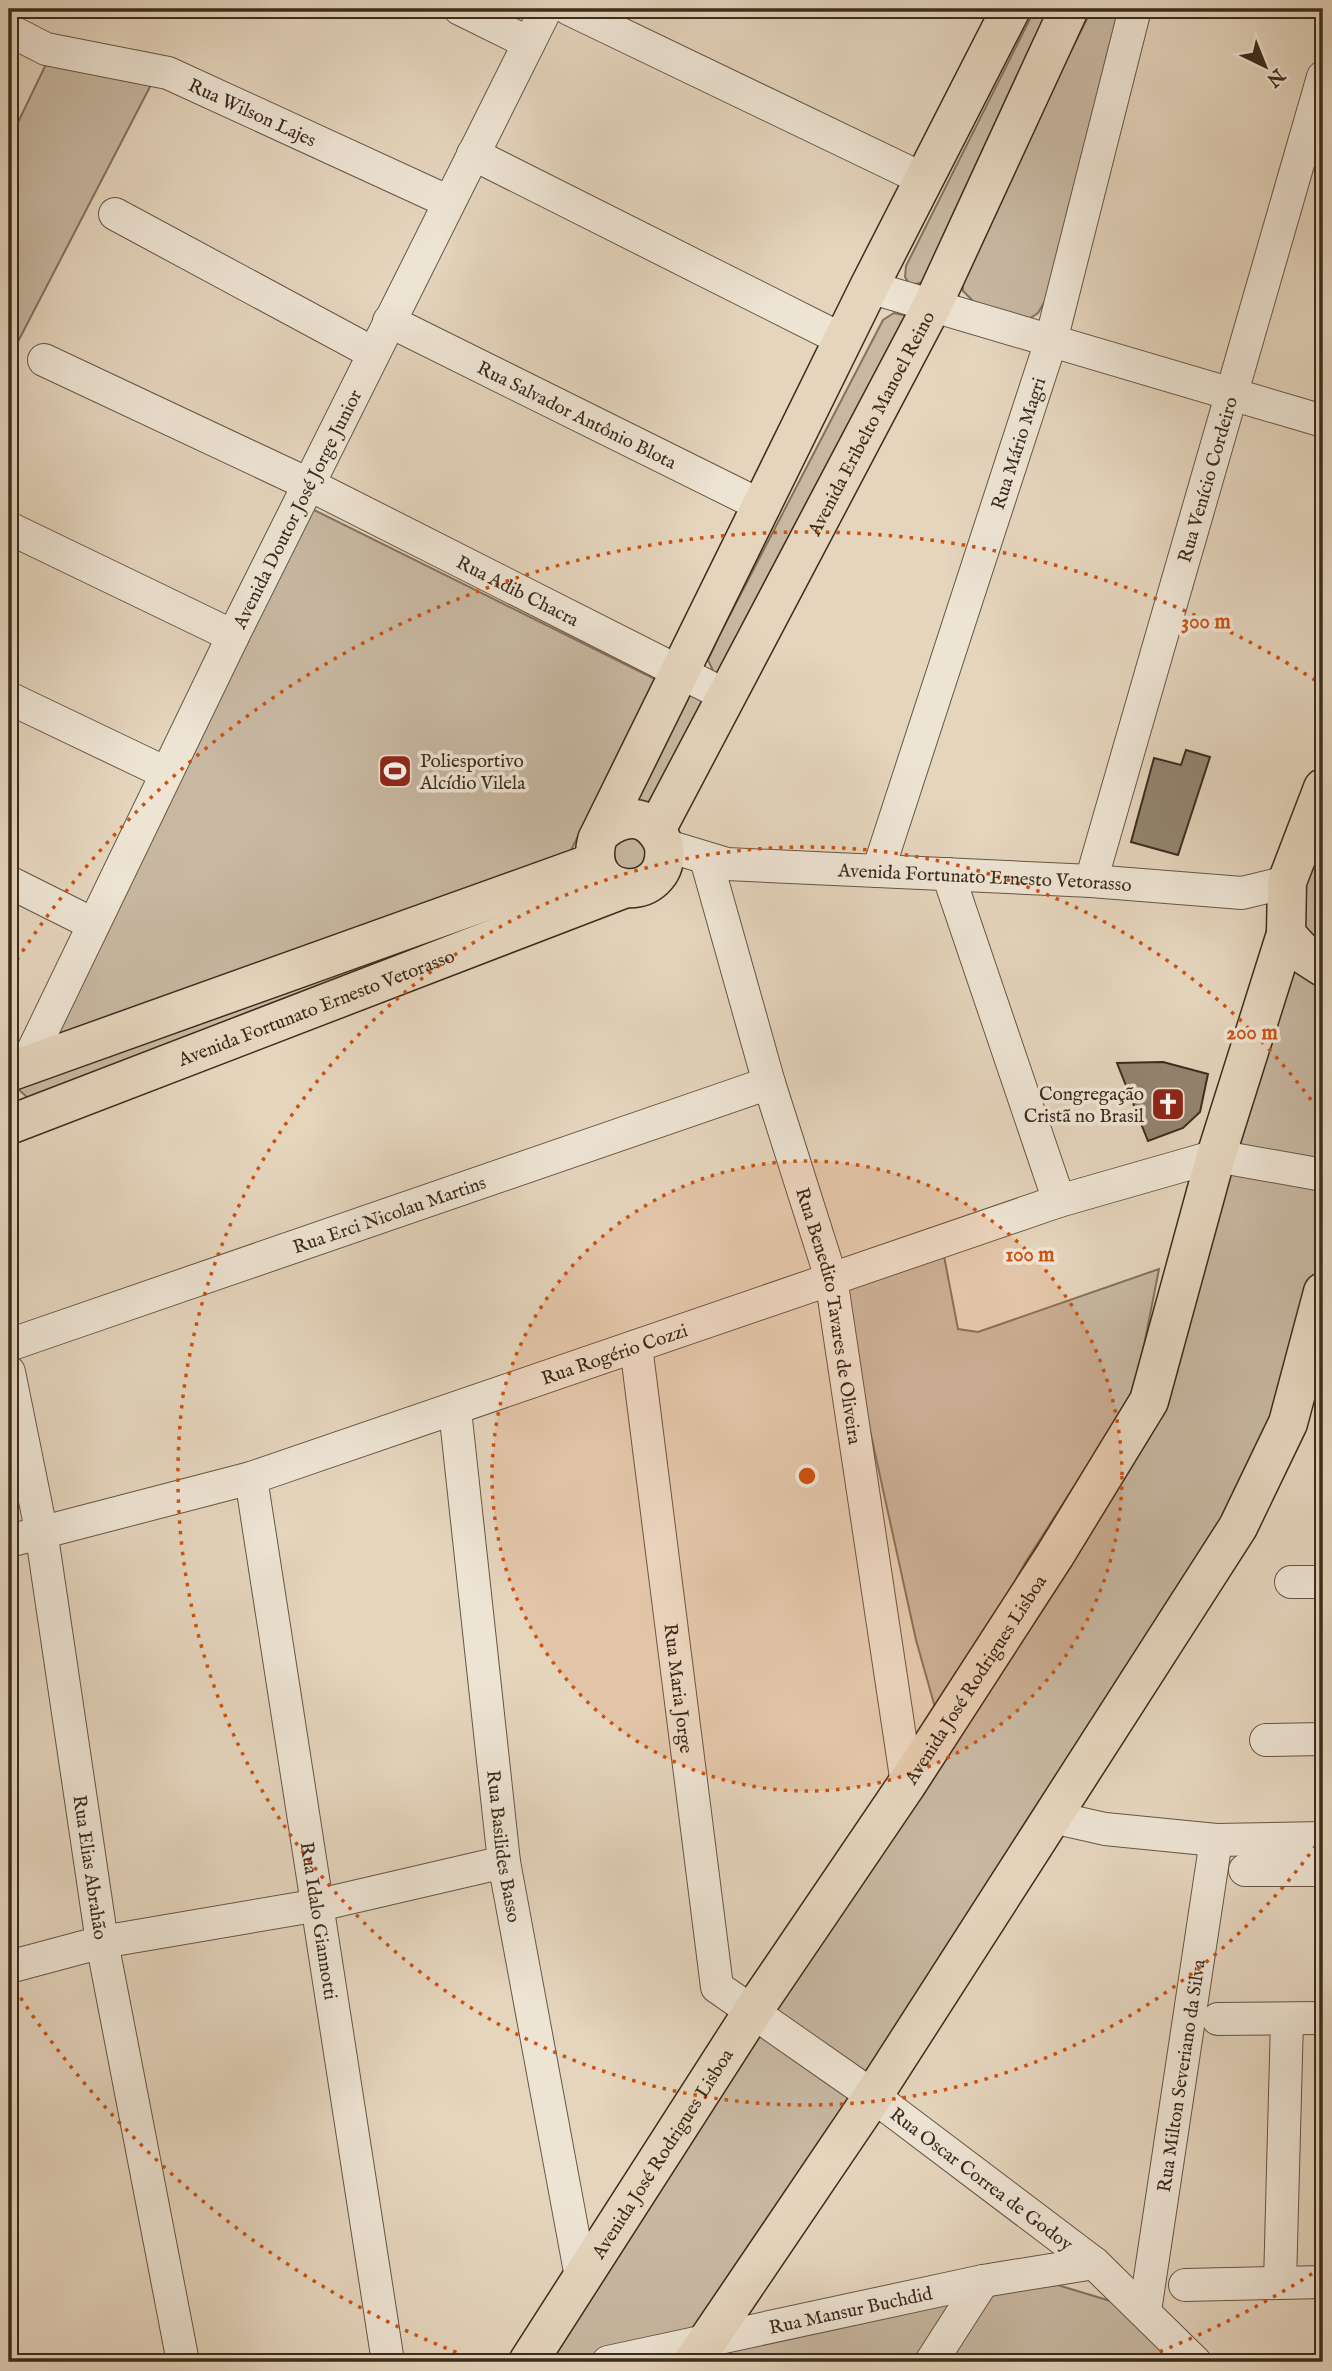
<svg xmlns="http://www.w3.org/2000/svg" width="1332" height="2371" font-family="'IM FELL English',serif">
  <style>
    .green { fill: #c8b8a2; stroke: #827260; stroke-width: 2 }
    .building { fill: #938470; stroke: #3b2c1d; stroke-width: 2 }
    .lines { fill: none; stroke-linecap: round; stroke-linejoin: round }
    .minor-casing { stroke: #665645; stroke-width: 34 }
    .major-casing { stroke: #3b2c1d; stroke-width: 41 }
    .minor { stroke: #eee4d4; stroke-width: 32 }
    .major { stroke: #e5d5bd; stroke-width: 38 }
    .ring { fill: none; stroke: #ce520f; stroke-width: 3.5; stroke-dasharray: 3.5 7 }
    .labels { text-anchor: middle; stroke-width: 7; stroke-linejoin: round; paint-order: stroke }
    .street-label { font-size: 19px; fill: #3b2c1d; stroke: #eee4d4 }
    .poi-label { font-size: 19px; fill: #3b2c1d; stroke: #eee4d4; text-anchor: start }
    .centre { fill: #ce520f; stroke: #eee4d4; stroke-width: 3.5 }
    .ring-label { font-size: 21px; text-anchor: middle; font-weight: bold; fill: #ce520f; stroke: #eee4d4; stroke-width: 7; stroke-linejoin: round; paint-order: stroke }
  </style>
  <rect width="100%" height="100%" fill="#e5d5bd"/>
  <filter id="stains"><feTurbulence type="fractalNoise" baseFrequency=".00286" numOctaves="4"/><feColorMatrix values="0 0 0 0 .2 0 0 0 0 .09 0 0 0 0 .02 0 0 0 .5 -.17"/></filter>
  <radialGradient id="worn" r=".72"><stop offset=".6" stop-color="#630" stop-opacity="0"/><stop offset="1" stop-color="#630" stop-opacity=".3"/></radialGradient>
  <g class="green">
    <path d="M 1035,9 L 1061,9 L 929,281 L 910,285 L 905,277 L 906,266 Z"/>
    <path d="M 1092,9 L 1122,9 L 1055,284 L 1038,313 L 1023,323 L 976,304 L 963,291 L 962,268 Z"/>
    <path d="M 47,62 L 154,79 L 9,359 L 9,141 Z"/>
    <path d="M 894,313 L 907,316 L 725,678 L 714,673 L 708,660 L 719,636 L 883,320 Z"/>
    <path d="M 308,507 L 657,680 L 565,862 L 46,1045 Z"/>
    <path d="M 689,686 L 711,697 L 650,808 L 623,800 Z"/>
    <path d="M 1323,818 L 1323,955 L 1296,929 L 1299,884 Z"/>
    <path d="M 651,836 L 637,882 L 600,852 L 606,837 Z"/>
    <path d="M 603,879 L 35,1097 L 27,1097 L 19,1090 L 22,1081 Z"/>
    <path d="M 1288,951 L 1323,981 L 1323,1165 L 1231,1147 Z"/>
    <path d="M 1221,1170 L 1323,1187 L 1323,1265 L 1282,1421 L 873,2079 L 770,2006 L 1062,1573 Z"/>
    <path d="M 944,1256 L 958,1329 L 978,1332 L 1159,1269 L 1135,1391 L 1025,1563 L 938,1718 L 916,1640 L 839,1289 Z"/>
    <path d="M 753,2027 L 858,2098 L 698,2331 L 569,2362 L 539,2362 Z"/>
    <path d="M 1051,2283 L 1127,2306 L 1181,2362 L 949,2362 L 992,2292 Z"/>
    <path d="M 960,2299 L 920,2362 L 712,2362 L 721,2352 Z"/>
  </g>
  <g class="building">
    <path d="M 1186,750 L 1210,757 L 1178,855 L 1131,842 L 1154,758 L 1181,765 Z"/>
    <path d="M 1163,1062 L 1208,1074 L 1200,1112 L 1183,1128 L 1148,1141 L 1117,1063 Z"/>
  </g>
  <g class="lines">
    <g class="minor-casing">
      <g id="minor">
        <path d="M 460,9 L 529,43"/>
        <path d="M 569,9 L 925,180"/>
        <path id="s1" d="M 9,30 L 46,49 L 168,73 L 449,202"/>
        <path d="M 473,154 L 845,341"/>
        <path d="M 115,214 L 373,353"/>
        <path d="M 869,287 L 1323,421"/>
        <path id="s2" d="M 389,321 L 764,507"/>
        <path id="s3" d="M 44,360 L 308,484 L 727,696"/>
        <path d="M 9,528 L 233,636"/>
        <path d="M 9,698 L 166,773"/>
        <path id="s4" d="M 664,845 L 727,864 L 1091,881 L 1242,893 L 1287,882"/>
        <path id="s5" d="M 706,859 L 769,1083 L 831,1278 L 907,1784"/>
        <path id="s6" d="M 878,871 L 1051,341 L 1135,9"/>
        <path d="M 948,874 L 1059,1201"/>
        <path id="s7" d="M 1091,881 L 1323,77"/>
        <path d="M 9,882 L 93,924"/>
        <path id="s8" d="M 25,1067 L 233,636 L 546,9"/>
        <path id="s9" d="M 9,1345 L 769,1083"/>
        <path id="s10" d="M 636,1346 L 717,1987 L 873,2096 L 1094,2263 L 1195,2362"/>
        <path id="s11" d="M 9,1372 L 41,1530 L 102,1942 L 183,2362"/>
        <path id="s12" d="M 455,1410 L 504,1862 L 581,2277"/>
        <path id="s13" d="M 251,1478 L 388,2362"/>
        <path id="s14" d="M 9,1541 L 251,1478 L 1059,1201 L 1216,1156 L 1323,1175"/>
        <path d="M 1291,1582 L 1323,1582"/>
        <path d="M 1266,1740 L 1323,1739"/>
        <path d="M 1052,1817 L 1105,1829 L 1216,1840 L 1323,1838"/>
        <path d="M 1245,1870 L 1323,1870"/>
        <path d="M 9,1967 L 102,1942 L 319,1905 L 504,1862"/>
        <path d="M 1218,2019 L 1323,2018"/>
        <path d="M 1280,2283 L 1287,2019"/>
        <path d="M 1185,2285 L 1323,2282"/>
        <path id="s15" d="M 1145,2311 L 1216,1840"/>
        <path id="s16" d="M 608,2362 L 983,2281 L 1094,2263"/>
        <path d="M 931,2362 L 983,2281"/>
      </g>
    </g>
    <g class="major-casing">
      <g id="major">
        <path d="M 1323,788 L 1287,882 L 1286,934 L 1306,956 L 1323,967"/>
        <path d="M 604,830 C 616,821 630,815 645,822 C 654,827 662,837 664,847 C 671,904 581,902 597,840 L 869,287 L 1011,9"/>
        <path id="s17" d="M 656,830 L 932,306 L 1069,9"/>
        <path d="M 9,1072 L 595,862"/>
        <path id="s18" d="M 9,1125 L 623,889"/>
        <path id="s19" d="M 528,2362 L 753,2011 L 907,1784 L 1055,1555 L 1149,1401 L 1216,1156 L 1286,934"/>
        <path d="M 693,2362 L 873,2096 L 1238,1527 L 1288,1423 L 1323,1292"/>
      </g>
    </g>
    <use href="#minor" class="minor"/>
    <use href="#major" class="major"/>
  </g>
  <circle cx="807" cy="1476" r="315" fill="#ce520f" fill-opacity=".12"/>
  <g class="ring">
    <circle cx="807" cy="1476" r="315"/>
    <path d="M1322 1837A629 629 0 1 1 1322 1115"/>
    <path d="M1321 2268A944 944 0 0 1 1138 2360M476 2360A944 944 0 0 1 11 1983M11 969A944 944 0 0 1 1321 684"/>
  </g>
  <defs>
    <g id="stadium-square" transform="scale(1.75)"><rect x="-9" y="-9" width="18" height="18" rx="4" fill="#8f2418" stroke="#eee4d4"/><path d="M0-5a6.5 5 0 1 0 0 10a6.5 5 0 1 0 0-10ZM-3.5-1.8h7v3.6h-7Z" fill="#fff"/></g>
    <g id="church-square" transform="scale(1.75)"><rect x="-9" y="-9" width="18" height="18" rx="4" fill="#8f2418" stroke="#eee4d4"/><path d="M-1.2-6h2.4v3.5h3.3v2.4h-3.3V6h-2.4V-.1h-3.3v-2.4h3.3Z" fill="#fff"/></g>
  </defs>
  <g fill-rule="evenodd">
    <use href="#stadium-square" x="395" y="771"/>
    <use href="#church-square" x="1168" y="1104"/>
  </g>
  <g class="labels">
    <g class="street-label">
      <text dy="7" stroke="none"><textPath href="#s1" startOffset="259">Rua Wilson Lajes</textPath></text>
      <text dy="7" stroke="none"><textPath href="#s2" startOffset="210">Rua Salvador Antônio Blota</textPath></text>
      <text dy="7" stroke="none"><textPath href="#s17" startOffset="460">Avenida Eribelto Manoel Reino</textPath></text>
      <text dy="7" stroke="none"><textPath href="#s6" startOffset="450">Rua Mário Magri</textPath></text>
      <text dy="7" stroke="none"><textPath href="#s7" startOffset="418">Rua Venício Cordeiro</textPath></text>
      <text dy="7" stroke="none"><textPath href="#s8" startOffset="621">Avenida Doutor José Jorge Junior</textPath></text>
      <text dy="7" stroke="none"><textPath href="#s3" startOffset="527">Rua Adib Chacra</textPath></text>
      <text dy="7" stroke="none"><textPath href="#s4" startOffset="324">Avenida Fortunato Ernesto Vetorasso</textPath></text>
      <text dy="7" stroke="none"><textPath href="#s18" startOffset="329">Avenida Fortunato Ernesto Vetorasso</textPath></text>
      <text dy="7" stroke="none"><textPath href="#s9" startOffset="402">Rua Erci Nicolau Martins</textPath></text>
      <text dy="7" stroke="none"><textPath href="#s5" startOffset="474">Rua Benedito Tavares de Oliveira</textPath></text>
      <text dy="7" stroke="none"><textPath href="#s14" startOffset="634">Rua Rogério Cozzi</textPath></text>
      <text dy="7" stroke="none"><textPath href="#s19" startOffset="816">Avenida José Rodrigues Lisboa</textPath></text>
      <text dy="7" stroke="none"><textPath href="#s10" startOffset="345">Rua Maria Jorge</textPath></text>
      <text dy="7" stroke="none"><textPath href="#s12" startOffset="439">Rua Basilides Basso</textPath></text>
      <text dy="7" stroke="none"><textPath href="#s11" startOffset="502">Rua Elias Abrahão</textPath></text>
      <text dy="7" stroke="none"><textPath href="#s13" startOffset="448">Rua Idalo Giannotti</textPath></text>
      <text dy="7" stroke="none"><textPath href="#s15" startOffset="238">Rua Milton Severiano da Silva</textPath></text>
      <text dy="7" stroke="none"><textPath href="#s19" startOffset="248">Avenida José Rodrigues Lisboa</textPath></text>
      <text dy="7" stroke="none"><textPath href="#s10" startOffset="973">Rua Oscar Correa de Godoy</textPath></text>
      <text dy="7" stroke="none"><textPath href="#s16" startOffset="248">Rua Mansur Buchdid</textPath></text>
    </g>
    <g class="poi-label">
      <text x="420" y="767">Poliesportivo<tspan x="420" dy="22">Alcídio Vilela</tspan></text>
      <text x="1144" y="1100" text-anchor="end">Congregação<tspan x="1144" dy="22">Cristã no Brasil</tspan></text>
    </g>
  </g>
  <circle cx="807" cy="1476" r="10" class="centre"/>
  <g class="ring-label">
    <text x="1206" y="628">300 m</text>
    <text x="1252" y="1039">200 m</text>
    <text x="1030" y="1261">100 m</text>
  </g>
  <rect width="1332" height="2371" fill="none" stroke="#e5d5bd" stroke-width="35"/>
  <rect x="10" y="10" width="1311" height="2350" fill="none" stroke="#3b2c1d" stroke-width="3.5"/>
  <rect x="18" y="18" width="1297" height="2336" fill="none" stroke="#3b2c1d" stroke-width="2"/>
  <g transform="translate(1265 66) rotate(137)" stroke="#eee4d4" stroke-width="5" paint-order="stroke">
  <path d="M0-5L12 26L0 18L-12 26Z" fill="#3b2c1d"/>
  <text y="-10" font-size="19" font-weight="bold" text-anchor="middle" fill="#3b2c1d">N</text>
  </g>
  <rect width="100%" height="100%" filter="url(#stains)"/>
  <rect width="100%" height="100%" fill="url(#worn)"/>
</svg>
